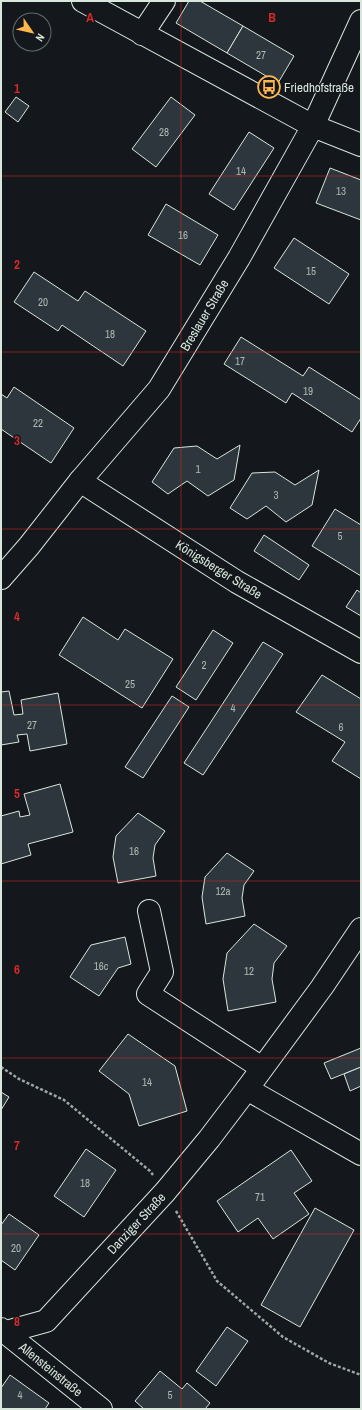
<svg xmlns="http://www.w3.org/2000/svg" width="362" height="1410" font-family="'Archivo Narrow',sans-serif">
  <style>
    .building { fill: #2c363c; stroke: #d8e6dc }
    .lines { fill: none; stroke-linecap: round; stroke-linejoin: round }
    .minor-casing { stroke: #d8e6dc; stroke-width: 24 }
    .path { stroke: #9da8a2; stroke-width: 2.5; stroke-dasharray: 3 2; stroke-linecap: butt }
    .minor { stroke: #14181c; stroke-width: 22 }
    .grid { fill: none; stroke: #d62828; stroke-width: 1; stroke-opacity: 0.55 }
    .labels { text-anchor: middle; stroke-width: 3; stroke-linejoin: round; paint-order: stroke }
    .number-label { font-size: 11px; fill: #adbab4 }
    .poi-label { font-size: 13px; fill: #d8e6dc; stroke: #14181c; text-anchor: start }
    .street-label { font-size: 13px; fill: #d8e6dc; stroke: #14181c }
    .grid-label { font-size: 13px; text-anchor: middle; font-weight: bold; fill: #d62828; stroke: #14181c; stroke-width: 3; stroke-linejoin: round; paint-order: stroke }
  </style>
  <rect width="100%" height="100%" fill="#14181c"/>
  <g class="building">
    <path d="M 189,1 L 200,1 L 243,26 L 227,53 L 176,23 Z"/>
    <path d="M 243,26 L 294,56 L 278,83 L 227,53 Z"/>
    <path d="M 16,97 L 29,106 L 18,122 L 5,112 Z"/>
    <path d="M 171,97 L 195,115 L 156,167 L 132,149 Z"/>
    <path d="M 249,132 L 274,148 L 234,210 L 209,194 Z"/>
    <path d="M 330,168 L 361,180 L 361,220 L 316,203 Z"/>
    <path d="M 166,204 L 218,235 L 200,265 L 148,235 Z"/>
    <path d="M 294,238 L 349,274 L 329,304 L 274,268 Z"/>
    <path d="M 34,272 L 78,301 L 85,291 L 146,331 L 123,366 L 62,325 L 58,331 L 14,302 Z"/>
    <path d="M 241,337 L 303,376 L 309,367 L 361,400 L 361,418 L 352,432 L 292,393 L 286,403 L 224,364 Z"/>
    <path d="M 14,387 L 74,428 L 51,463 L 1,429 L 1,394 L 7,398 Z"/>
    <path d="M 240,445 L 234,480 L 208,496 L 187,481 L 168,494 L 152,482 L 174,448 L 197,446 L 217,459 Z"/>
    <path d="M 319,470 L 312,505 L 286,522 L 266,506 L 247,519 L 230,508 L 252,473 L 275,472 L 295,485 Z"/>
    <path d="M 335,509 L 361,525 L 361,576 L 312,546 Z"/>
    <path d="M 264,535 L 309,565 L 299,580 L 254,551 Z"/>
    <path d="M 357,590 L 361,593 L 361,616 L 346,607 Z"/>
    <path d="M 83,617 L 118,640 L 125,629 L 173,659 L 142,708 L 59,655 Z"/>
    <path d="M 213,630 L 233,643 L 196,700 L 176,687 Z"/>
    <path d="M 263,642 L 283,654 L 203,775 L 184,763 Z"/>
    <path d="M 322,675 L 361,699 L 361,779 L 332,761 L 345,742 L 296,712 Z"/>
    <path d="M 9,691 L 14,715 L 23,714 L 21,700 L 58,693 L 67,744 L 30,751 L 27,734 L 17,735 L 19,742 L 1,745 L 1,692 Z"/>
    <path d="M 172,696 L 189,707 L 143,778 L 125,767 Z"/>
    <path d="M 60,784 L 73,832 L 28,844 L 31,855 L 1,864 L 1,816 L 19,811 L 20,817 L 30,815 L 24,794 Z"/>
    <path d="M 138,813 L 165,831 L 155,845 L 153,858 L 156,876 L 118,883 L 113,857 L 116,836 Z"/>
    <path d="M 227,853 L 254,871 L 244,885 L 242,898 L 245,916 L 206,924 L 202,897 L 205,877 Z"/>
    <path d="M 254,924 L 287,946 L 274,963 L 272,979 L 276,1002 L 228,1011 L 223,979 L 227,953 Z"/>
    <path d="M 125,937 L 131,964 L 118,968 L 99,996 L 70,977 L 91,945 Z"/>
    <path d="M 128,1034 L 175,1066 L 187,1111 L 139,1126 L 129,1094 L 99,1071 Z"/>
    <path d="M 361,1048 L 361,1067 L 331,1079 L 324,1063 Z"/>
    <path d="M 361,1067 L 361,1086 L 350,1091 L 344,1074 Z"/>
    <path d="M 1,1092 L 9,1097 L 1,1110 Z"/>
    <path d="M 86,1149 L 116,1170 L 84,1217 L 54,1196 Z"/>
    <path d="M 291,1150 L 312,1181 L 294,1193 L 309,1214 L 273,1239 L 258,1218 L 238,1232 L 217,1201 Z"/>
    <path d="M 315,1208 L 354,1230 L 300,1327 L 261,1305 Z"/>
    <path d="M 9,1214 L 39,1235 L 15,1270 L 1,1260 L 1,1225 Z"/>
    <path d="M 227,1327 L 248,1341 L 216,1386 L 196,1371 Z"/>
    <path d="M 160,1371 L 182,1389 L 187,1383 L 210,1403 L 205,1409 L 144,1409 L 135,1401 Z"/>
    <path d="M 10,1375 L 49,1403 L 45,1409 L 1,1409 L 1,1388 Z"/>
  </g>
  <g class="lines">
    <g class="minor-casing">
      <g id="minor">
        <path d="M 83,1 L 313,126 L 361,145"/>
        <path d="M 142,34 L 164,1"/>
        <path d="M 80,481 L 237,582 L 361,652"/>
        <path d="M 1,578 L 29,546 L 80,481 L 159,389 L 239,258 L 313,126 L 361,21"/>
        <path d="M 149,911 L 162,972 L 148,994 L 262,1068"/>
        <path d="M 247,1089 L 361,1154"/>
        <path d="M 1,1329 L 101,1409"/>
        <path d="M 6,1332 L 46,1321 L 165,1192 L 209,1139 L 247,1089 L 322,987 L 361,929"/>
      </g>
    </g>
    <g class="path">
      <path d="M 1,1067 L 19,1079 L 64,1100 L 150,1171 L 153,1175"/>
      <path d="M 176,1211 L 217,1281 L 283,1337 L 329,1363 L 361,1375"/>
    </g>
    <use href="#minor" class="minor"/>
  </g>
  <path class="grid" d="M 181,1 L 181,1409M 1,176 L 361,176M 1,352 L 361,352M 1,529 L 361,529M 1,705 L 361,705M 1,881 L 361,881M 1,1058 L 361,1058M 1,1234 L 361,1234"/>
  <defs>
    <g id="bus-ring" transform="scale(1.15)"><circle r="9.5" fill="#14181c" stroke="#ffb74d" stroke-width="1.5"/><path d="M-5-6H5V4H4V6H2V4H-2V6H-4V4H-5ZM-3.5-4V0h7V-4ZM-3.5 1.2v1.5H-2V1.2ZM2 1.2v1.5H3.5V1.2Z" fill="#ffb74d"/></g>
  </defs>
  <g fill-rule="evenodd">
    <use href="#bus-ring" x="269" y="87"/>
  </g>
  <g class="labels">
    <g class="number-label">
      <text x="261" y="59">27</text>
      <text x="164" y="136">28</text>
      <text x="241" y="175">14</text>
      <text x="341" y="195">13</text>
      <text x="183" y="239">16</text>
      <text x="311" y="275">15</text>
      <text x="43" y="306">20</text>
      <text x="110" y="338">18</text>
      <text x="240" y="365">17</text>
      <text x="308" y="395">19</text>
      <text x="38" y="427">22</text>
      <text x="198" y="473">1</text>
      <text x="276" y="499">3</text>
      <text x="340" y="540">5</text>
      <text x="204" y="669">2</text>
      <text x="130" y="688">25</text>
      <text x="233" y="712">4</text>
      <text x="32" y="729">27</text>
      <text x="341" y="731">6</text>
      <text x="134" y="855">16</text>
      <text x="223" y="895">12a</text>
      <text x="101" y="970">16c</text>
      <text x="249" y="975">12</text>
      <text x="147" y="1086">14</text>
      <text x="85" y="1187">18</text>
      <text x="260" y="1201">71</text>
      <text x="16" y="1252">20</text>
      <text x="20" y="1399">4</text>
      <text x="170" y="1399">5</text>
    </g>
    <g class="poi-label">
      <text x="284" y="92">Friedhofstraße</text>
    </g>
    <g class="street-label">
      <text transform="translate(204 315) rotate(-59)" y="5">Breslauer Straße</text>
      <text transform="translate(219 569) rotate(32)" y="5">Königsberger Straße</text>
      <text transform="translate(136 1223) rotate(-47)" y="5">Danziger Straße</text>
      <text transform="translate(51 1369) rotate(39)" y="5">Allensteinstraße</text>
    </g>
  </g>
  <g class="grid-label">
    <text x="90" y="22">A</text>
    <text x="272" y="22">B</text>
    <text x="17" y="93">1</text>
    <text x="17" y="269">2</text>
    <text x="17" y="445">3</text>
    <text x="17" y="621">4</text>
    <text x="17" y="798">5</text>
    <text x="17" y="974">6</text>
    <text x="17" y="1150">7</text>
    <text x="17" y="1326">8</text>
  </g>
  <rect width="362" height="1410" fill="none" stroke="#d8e6dc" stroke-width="4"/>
  <g transform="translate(32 32) rotate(124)"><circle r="19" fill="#14181c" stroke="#626a69"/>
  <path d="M0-3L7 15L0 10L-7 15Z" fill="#ffb74d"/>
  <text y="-6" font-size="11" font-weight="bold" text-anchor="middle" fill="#d8e6dc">N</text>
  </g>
</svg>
